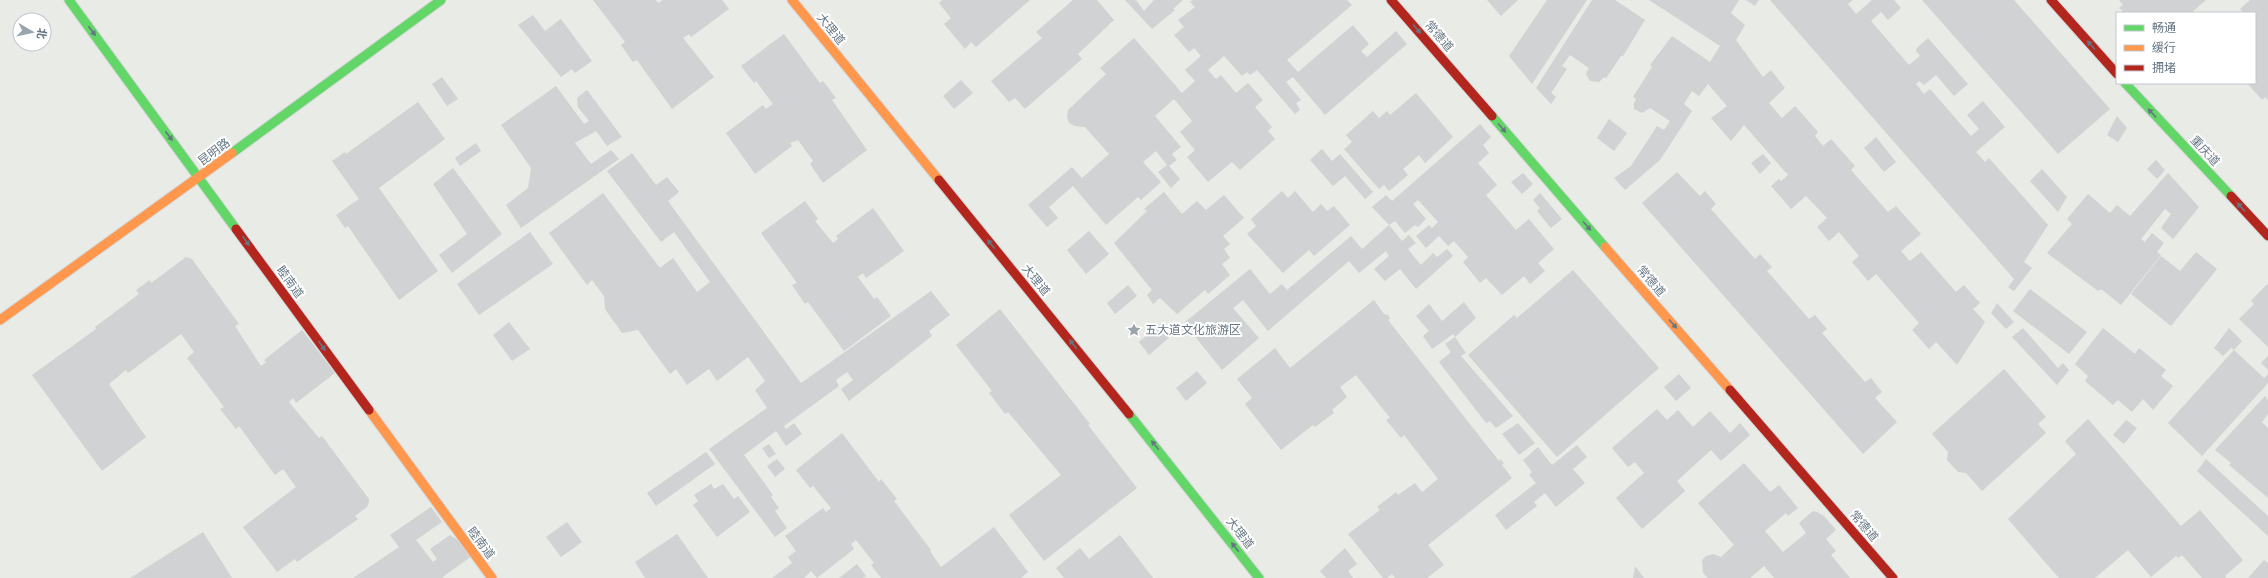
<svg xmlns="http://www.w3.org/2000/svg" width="2268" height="578" font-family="Manrope,'Noto Sans SC',sans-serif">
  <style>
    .green { fill: #e8ebe6; fill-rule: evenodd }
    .building { fill: #d0d2d3 }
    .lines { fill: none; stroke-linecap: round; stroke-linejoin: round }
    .fast-casing { stroke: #d5d6d7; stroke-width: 11 }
    .slow-casing { stroke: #d5d6d7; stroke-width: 11 }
    .jam-casing { stroke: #d5d6d7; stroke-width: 11 }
    .fast { stroke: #63d668; stroke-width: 9 }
    .slow { stroke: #ff974d; stroke-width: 9 }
    .jam { stroke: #b3261e; stroke-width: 9 }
    .oneway { fill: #657683 }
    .labels { text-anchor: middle; stroke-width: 4; stroke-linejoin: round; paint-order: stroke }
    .street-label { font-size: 12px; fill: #657683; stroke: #fff }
    .poi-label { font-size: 12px; fill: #657683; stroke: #fff; text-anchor: start }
  </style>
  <rect width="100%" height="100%" fill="#f9f9f9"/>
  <path class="green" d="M 0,0 L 2268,0 L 2268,578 L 0,578 ZM 2117,13 L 2255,13 L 2255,83 L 2117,83 ZM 20,20 L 44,20 L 44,44 L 20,44 Z"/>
  <g class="building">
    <path d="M 593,0 L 656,0 L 658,3 L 663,0 L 722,0 L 729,9 L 691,37 L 689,34 L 683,38 L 714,77 L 672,109 L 637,60 L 633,62 L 621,45 L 625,42 Z"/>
    <path d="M 942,0 L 1030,0 L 976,47 L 971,42 L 965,49 L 944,24 L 951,18 L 939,3 Z"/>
    <path d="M 1073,0 L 1097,0 L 1114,20 L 1078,54 L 1082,59 L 1025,109 L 1015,98 L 1009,102 L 991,81 L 1042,38 L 1036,32 Z"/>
    <path d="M 1125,0 L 1136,0 L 1144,11 L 1154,0 L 1183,0 L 1173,9 L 1175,10 L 1152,29 Z"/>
    <path d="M 1193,0 L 1347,0 L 1352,5 L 1287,60 L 1298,72 L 1353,25 L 1369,44 L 1361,51 L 1367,57 L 1396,31 L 1407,44 L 1325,115 L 1293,77 L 1286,82 L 1301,100 L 1296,103 L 1300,110 L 1295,114 L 1257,70 L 1250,75 L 1247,72 L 1242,76 L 1224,56 L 1208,70 L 1216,79 L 1221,75 L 1236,93 L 1248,83 L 1263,100 L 1255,107 L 1272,127 L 1268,131 L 1275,139 L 1240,170 L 1232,162 L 1208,182 L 1187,157 L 1195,150 L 1180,132 L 1192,121 L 1174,99 L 1155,116 L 1181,147 L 1172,154 L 1177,160 L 1169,166 L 1180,179 L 1171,188 L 1158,172 L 1167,165 L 1156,151 L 1143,162 L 1161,182 L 1141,200 L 1138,197 L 1106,225 L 1073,186 L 1049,207 L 1058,218 L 1047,227 L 1028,205 L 1072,167 L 1082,178 L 1109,154 L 1085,127 L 1075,126 L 1069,123 L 1067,118 L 1068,110 L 1106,74 L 1100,68 L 1134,38 L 1182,93 L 1195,81 L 1185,70 L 1201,56 L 1194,48 L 1189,52 L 1174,35 L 1184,27 L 1178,20 L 1195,7 L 1190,2 Z"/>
    <path d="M 1487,0 L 1518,0 L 1501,16 Z"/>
    <path d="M 1547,0 L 1587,0 L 1532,84 L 1509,56 Z"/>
    <path d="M 1592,0 L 1615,0 L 1645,20 L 1623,56 L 1621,56 L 1606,78 L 1604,77 L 1599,82 L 1590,81 L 1586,74 L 1589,68 L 1570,55 L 1562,66 L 1567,69 L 1551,93 L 1556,97 L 1551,104 L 1536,88 Z"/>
    <path d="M 1649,0 L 1739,0 L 1731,13 L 1745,25 L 1736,40 L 1763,77 L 1771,70 L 1785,88 L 1769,103 L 1782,118 L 1795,106 L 1818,132 L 1815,136 L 1823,146 L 1831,139 L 1855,166 L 1851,170 L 1888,212 L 1896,206 L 1921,234 L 1901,251 L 1910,261 L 1921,252 L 1956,292 L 1964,285 L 1980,303 L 1973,309 L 1985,322 L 1957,365 L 1936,342 L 1929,349 L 1912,330 L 1919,323 L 1876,274 L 1868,281 L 1852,262 L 1859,256 L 1839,232 L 1829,241 L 1817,227 L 1827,218 L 1806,196 L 1791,209 L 1771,186 L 1779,179 L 1781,181 L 1788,175 L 1744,125 L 1731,141 L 1711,118 L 1727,106 L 1708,84 L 1699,96 L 1692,91 L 1684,104 L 1692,111 L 1660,160 L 1625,190 L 1614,178 L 1631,166 L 1657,126 L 1664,130 L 1670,121 L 1650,108 L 1642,113 L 1634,109 L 1634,103 L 1636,99 L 1633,97 L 1652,67 L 1650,65 L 1672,36 L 1710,62 L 1720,46 Z"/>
    <path d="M 1746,0 L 1759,0 L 1755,6 Z"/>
    <path d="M 1770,0 L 1853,0 L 1848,4 L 1856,14 L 1872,0 L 1894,0 L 1901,8 L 1888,20 L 1881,12 L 1871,21 L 1909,65 L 1920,56 L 1916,51 L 1916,49 L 1928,38 L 1968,84 L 1954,96 L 1936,75 L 1924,85 L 1919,81 L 1916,84 L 1924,94 L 1930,89 L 1971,136 L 1979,129 L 1967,115 L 1983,101 L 2005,127 L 1976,152 L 1985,162 L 1989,158 L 2048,225 L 2024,262 L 2032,268 L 2014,291 L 2008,287 L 2014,279 Z"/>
    <path d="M 1922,0 L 2014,0 L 2110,109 L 2058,154 Z"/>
    <path d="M 2119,0 L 2206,0 L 2191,13 L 2122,13 L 2122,10 L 2119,8 L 2123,5 Z"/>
    <path d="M 2250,0 L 2268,0 L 2268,100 L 2265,97 L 2262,100 L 2247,83 L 2255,83 L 2255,13 L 2244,13 L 2240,9 Z"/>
    <path d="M 533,15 L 545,31 L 561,19 L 592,61 L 575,73 L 572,69 L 561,77 L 518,25 Z"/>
    <path d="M 784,34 L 820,83 L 823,81 L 836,98 L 832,100 L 867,150 L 823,183 L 810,164 L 813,161 L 798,140 L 790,143 L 792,146 L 755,174 L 726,133 L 763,105 L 766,109 L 773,104 L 756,81 L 754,83 L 741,66 Z"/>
    <path d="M 442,77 L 458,99 L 447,106 L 432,84 Z"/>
    <path d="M 961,80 L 973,93 L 954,109 L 943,96 Z"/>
    <path d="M 556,86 L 584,124 L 589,121 L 578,107 L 577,98 L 587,90 L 622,137 L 607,146 L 596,131 L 575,143 L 591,164 L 611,150 L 619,159 L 521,228 L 506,205 L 528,188 L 531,168 L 501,125 Z"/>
    <path d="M 1416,93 L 1453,137 L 1425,163 L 1419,155 L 1403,169 L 1408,175 L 1389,191 L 1384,185 L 1379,189 L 1344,149 L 1352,142 L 1346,135 L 1373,111 L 1379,118 L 1387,111 L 1390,115 Z"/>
    <path d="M 418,102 L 445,139 L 379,188 L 438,271 L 399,300 L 348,226 L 345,228 L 336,215 L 359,199 L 332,161 L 345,152 L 346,154 Z"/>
    <path d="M 2117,116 L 2127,128 L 2118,142 L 2107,135 Z"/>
    <path d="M 1609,119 L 1627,133 L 1614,151 L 1597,138 Z"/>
    <path d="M 1480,124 L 1491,137 L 1483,145 L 1489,153 L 1478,163 L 1497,185 L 1486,195 L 1516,230 L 1529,219 L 1554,249 L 1538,263 L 1545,271 L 1530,284 L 1524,276 L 1502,295 L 1486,278 L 1480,283 L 1463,262 L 1468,257 L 1454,241 L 1448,246 L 1439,236 L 1426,248 L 1416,236 L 1429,225 L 1432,228 L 1438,222 L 1418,200 L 1413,204 L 1426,219 L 1418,227 L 1415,225 L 1405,233 L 1395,221 L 1389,225 L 1402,241 L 1409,235 L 1416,243 L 1408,249 L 1421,265 L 1433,253 L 1437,257 L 1447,249 L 1453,256 L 1416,289 L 1400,269 L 1385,281 L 1374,269 L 1389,256 L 1386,251 L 1359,273 L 1349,261 L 1268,331 L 1243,300 L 1233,308 L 1259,338 L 1222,370 L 1184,323 L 1250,269 L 1270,294 L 1282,284 L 1287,290 L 1351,236 L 1362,249 L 1389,225 L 1372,207 L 1386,195 L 1392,201 Z"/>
    <path d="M 1876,137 L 1896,162 L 1884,172 L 1864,148 Z"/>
    <path d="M 476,143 L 481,151 L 460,166 L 455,158 Z"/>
    <path d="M 1322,149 L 1332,161 L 1340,154 L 1373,192 L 1365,199 L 1345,176 L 1333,186 L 1310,160 Z"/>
    <path d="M 632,153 L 656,185 L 667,177 L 679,192 L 668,201 L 801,383 L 931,291 L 950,315 L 929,331 L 932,336 L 849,401 L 841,389 L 853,380 L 847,372 L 836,380 L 839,386 L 784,426 L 786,429 L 794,423 L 802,434 L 786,446 L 776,431 L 744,455 L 773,495 L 771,497 L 779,508 L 775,511 L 787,528 L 775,537 L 709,449 L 767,408 L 755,390 L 765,381 L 748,357 L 717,381 L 709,369 L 687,385 L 676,369 L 670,374 L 638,330 L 622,333 L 605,309 L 604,296 L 592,280 L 587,285 L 549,233 L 603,193 L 660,268 L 673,258 L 697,292 L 710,282 L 674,232 L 661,242 L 607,171 Z"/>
    <path d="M 1763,154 L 1771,163 L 1760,174 L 1751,163 Z"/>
    <path d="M 2156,160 L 2165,170 L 2157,179 L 2147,169 Z"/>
    <path d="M 453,168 L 502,234 L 452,273 L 439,255 L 467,234 L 433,184 Z"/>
    <path d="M 2042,169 L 2067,197 L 2058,212 L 2030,181 Z"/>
    <path d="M 1677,172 L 1700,196 L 1705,191 L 1716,204 L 1711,209 L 1755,259 L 1760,254 L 1772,267 L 1767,271 L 1809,319 L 1815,315 L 1827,329 L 1822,333 L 1865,382 L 1871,378 L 1882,392 L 1875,398 L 1897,422 L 1863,454 L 1642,203 Z"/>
    <path d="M 1523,173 L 1533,184 L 1522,194 L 1511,182 Z"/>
    <path d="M 2168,173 L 2199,207 L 2173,239 L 2161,228 L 2171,214 L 2165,209 L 2141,239 L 2145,242 L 2152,233 L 2164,243 L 2157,252 L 2161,255 L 2121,305 L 2101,289 L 2098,291 L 2047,253 L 2072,224 L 2067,219 L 2088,194 L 2110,213 L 2117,205 L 2130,216 Z"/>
    <path d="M 1282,191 L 1288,198 L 1295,191 L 1313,212 L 1321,204 L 1327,211 L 1334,206 L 1350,225 L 1314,256 L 1309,250 L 1283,273 L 1247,234 L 1256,226 L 1251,219 Z"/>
    <path d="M 1164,192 L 1182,214 L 1197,201 L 1206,210 L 1224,195 L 1244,218 L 1223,236 L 1230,244 L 1224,249 L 1230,258 L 1222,264 L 1230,275 L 1208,294 L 1205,290 L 1177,314 L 1160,298 L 1153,304 L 1147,295 L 1152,290 L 1114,243 L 1147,211 L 1144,209 Z"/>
    <path d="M 1540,193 L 1562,219 L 1551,228 L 1537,211 L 1540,208 L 1533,200 Z"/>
    <path d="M 805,201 L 818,219 L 815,221 L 833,243 L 838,239 L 836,236 L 873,208 L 904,251 L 866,278 L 863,273 L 858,277 L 874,299 L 877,297 L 891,316 L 844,351 L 808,302 L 805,304 L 792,285 L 797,283 L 761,233 Z"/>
    <path d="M 1089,231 L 1109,254 L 1086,274 L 1067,250 Z"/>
    <path d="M 530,232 L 553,264 L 479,315 L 457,284 Z"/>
    <path d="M 2196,252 L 2217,269 L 2171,326 L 2131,294 L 2161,256 L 2180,271 Z"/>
    <path d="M 186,257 L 192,259 L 239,324 L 235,326 L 261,366 L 266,362 L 264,360 L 302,330 L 335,373 L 296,403 L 293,398 L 289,402 L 319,438 L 322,436 L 369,499 L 369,502 L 367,507 L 355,516 L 358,519 L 297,562 L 295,559 L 277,572 L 243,527 L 296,487 L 283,469 L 275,475 L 239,426 L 236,429 L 220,409 L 224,407 L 187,358 L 194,352 L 181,334 L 128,373 L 126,370 L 109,384 L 146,437 L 102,471 L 32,375 L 96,329 L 95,327 L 139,294 L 136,290 L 150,280 L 151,283 Z"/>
    <path d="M 1573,270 L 1659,368 L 1557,457 L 1468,355 L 1514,315 L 1517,318 Z"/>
    <path d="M 2267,284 L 2268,285 L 2268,347 L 2239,319 L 2254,304 L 2251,301 Z"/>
    <path d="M 1128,285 L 1137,296 L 1115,314 L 1107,303 Z"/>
    <path d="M 2030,289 L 2087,332 L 2069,354 L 2013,311 Z"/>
    <path d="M 1374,300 L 1384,314 L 1388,315 L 1390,318 L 1388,320 L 1499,461 L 1500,459 L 1504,463 L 1502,465 L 1512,478 L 1428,545 L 1444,565 L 1427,578 L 1395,578 L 1392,574 L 1387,578 L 1383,578 L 1348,534 L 1380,510 L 1377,507 L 1396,492 L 1398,495 L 1415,483 L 1422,492 L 1438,479 L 1404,435 L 1401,438 L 1386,420 L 1390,418 L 1356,375 L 1340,387 L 1347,397 L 1332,410 L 1334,413 L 1315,427 L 1313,425 L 1281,450 L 1245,404 L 1252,398 L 1237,379 L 1275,348 L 1290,368 Z"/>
    <path d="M 1464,302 L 1476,318 L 1455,337 L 1453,334 L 1432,349 L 1423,336 L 1429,331 L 1416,316 L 1429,304 L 1442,321 Z"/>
    <path d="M 1997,303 L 2014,322 L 2006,329 L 1991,313 Z"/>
    <path d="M 1000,309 L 1090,424 L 1088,425 L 1137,488 L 1044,561 L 1009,515 L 1061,475 L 1008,412 L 1005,414 L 989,393 L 992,391 L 956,345 Z"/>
    <path d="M 509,322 L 530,349 L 512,361 L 493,335 Z"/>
    <path d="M 1161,323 L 1171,336 L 1149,355 L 1139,342 Z"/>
    <path d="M 2023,328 L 2058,368 L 2063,363 L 2069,370 L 2057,385 L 2012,337 Z"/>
    <path d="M 2103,328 L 2135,354 L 2139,348 L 2166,370 L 2161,376 L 2173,386 L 2153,410 L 2143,399 L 2132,412 L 2118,400 L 2113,405 L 2085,381 L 2088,376 L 2075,364 Z"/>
    <path d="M 2229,328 L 2242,341 L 2234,350 L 2231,348 L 2223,356 L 2214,348 Z"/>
    <path d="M 1455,337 L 1466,353 L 1461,356 L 1513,416 L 1496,428 L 1490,421 L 1486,423 L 1439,362 L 1451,352 L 1445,344 Z"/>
    <path d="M 2234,350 L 2264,378 L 2268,374 L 2268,383 L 2202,456 L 2168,423 Z"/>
    <path d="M 2268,356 L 2268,370 L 2261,363 Z"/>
    <path d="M 2004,369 L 2046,417 L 2038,424 L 2046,433 L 1982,491 L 1966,473 L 1958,472 L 1947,460 L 1948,452 L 1932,434 Z"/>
    <path d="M 1197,371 L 1207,383 L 1186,401 L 1176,388 Z"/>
    <path d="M 1679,374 L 1691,388 L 1676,401 L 1664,387 Z"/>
    <path d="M 2265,396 L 2268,400 L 2268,414 L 2262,422 L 2268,428 L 2268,498 L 2229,465 L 2231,463 L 2215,450 Z"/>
    <path d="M 1657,409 L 1667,420 L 1678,410 L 1693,427 L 1710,411 L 1730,433 L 1740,423 L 1750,435 L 1721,461 L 1711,450 L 1677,481 L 1685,491 L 1642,529 L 1616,498 L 1644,473 L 1635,462 L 1628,467 L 1612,448 Z"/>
    <path d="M 2088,419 L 2181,526 L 2200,510 L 2243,560 L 2225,576 L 2226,578 L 2202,578 L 2182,555 L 2178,558 L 2176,556 L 2151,577 L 2128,550 L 2095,578 L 2059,578 L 2044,561 L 2008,519 L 2076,454 L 2065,441 Z"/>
    <path d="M 2126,420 L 2137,428 L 2124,444 L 2113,435 Z"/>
    <path d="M 1518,423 L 1535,443 L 1519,455 L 1502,434 Z"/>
    <path d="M 842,433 L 879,482 L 881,479 L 897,499 L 894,501 L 931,550 L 930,551 L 941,567 L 994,527 L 1028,572 L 1021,578 L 881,578 L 871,565 L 874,563 L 856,540 L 851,544 L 854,549 L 817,578 L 811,571 L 804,578 L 772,578 L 792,563 L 788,557 L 796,551 L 785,536 L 823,508 L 826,512 L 831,508 L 813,486 L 810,488 L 796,470 Z"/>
    <path d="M 769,444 L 776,454 L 769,458 L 762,448 Z"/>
    <path d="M 1577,445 L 1587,457 L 1573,469 L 1585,483 L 1556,507 L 1545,493 L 1534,502 L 1537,506 L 1506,530 L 1495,515 L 1536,483 L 1529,475 L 1532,472 L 1523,460 L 1538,447 L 1552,465 Z"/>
    <path d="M 706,452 L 715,464 L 656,506 L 647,493 Z"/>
    <path d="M 777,459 L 785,469 L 775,477 L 767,466 Z"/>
    <path d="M 2206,459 L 2268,516 L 2268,536 L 2197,471 Z"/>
    <path d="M 1744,463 L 1770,492 L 1779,485 L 1798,508 L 1788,516 L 1786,513 L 1765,531 L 1783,552 L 1806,533 L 1799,523 L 1813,511 L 1817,512 L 1824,516 L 1836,530 L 1826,539 L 1836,551 L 1831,555 L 1850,578 L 1774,578 L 1764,566 L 1750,578 L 1708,578 L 1703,573 L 1702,560 L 1706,556 L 1713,554 L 1721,557 L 1734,545 L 1698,503 Z"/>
    <path d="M 711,484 L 714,489 L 723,484 L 734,499 L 738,496 L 750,512 L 717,537 L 693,505 L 698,501 L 694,495 Z"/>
    <path d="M 431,507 L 442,522 L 416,540 L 433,562 L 437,559 L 430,549 L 450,535 L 476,553 L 444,576 L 443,578 L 353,578 L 399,547 L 390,535 Z"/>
    <path d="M 567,522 L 582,542 L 561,557 L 546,537 Z"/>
    <path d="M 203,532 L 232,578 L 130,578 Z"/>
    <path d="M 677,534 L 708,578 L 645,578 L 635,562 Z"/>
    <path d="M 1120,535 L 1153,578 L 1064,578 L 1056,568 L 1080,548 L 1089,559 Z"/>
    <path d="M 1345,548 L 1357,564 L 1348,571 L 1353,578 L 1326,578 L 1320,571 Z"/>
    <path d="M 2264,560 L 2268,563 L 2268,578 L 2248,578 Z"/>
    <path d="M 857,564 L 866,576 L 863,578 L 839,578 Z"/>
    <path d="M 1635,566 L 1644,578 L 1633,578 Z"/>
  </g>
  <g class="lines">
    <g class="fast-casing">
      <g id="fast">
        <path d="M 69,0 L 236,229"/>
        <path d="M 2125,83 L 2231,196"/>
        <path d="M 1492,116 L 1605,247"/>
        <path d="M 232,153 L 441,0"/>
        <path d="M 1129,414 L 1259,578"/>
      </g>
    </g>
    <g class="slow-casing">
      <g id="slow">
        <path d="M 792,0 L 939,180"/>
        <path d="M 1605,247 L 1730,390"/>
        <path d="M 0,320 L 232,153"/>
        <path d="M 369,410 L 492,578"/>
      </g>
    </g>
    <g class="jam-casing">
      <g id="jam">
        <path d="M 1391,0 L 1492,116"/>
        <path d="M 2051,0 L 2117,74"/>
        <path d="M 939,180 L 1129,414"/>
        <path d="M 2231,196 L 2268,236"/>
        <path d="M 236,229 L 369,410"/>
        <path d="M 1730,390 L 1893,578"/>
      </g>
    </g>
    <use href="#fast" class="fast"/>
    <use href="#slow" class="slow"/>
    <use href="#jam" class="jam"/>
  </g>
  <defs><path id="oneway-solid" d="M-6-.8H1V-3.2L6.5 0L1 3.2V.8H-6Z"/></defs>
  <g class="oneway">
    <use href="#oneway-solid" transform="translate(1417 29) rotate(49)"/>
    <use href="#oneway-solid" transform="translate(92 31) rotate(53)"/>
    <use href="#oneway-solid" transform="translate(2091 45) rotate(-132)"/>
    <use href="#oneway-solid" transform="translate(2152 113) rotate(-133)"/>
    <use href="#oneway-solid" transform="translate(1502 128) rotate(49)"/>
    <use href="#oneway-solid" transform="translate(169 136) rotate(53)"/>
    <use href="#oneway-solid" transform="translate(2241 207) rotate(-133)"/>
    <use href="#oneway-solid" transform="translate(1587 226) rotate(49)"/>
    <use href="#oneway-solid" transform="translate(246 241) rotate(54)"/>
    <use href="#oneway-solid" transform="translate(991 244) rotate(-129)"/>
    <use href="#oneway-solid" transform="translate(1673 324) rotate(49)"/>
    <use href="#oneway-solid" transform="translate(1073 344) rotate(-129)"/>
    <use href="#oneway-solid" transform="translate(322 346) rotate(54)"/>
    <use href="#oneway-solid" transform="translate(1155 445) rotate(-129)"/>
    <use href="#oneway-solid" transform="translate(1235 547) rotate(-128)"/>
  </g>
  <defs>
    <g id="sight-bare" transform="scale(1.08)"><path d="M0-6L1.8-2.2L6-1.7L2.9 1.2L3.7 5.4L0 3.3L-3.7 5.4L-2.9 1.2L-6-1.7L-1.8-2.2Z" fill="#99a4ac" stroke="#fff" stroke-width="2.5" paint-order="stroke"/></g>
  </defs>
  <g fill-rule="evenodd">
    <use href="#sight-bare" x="1134" y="330"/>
  </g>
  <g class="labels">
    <g class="street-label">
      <text transform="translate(831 29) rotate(51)" y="4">大理道</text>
      <text transform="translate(1439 36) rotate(49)" y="4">常德道</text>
      <text transform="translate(2205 151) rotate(47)" y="4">重庆道</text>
      <text transform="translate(214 152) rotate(-37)" y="4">昆明路</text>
      <text transform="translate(1036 280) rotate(51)" y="4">大理道</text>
      <text transform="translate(1651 281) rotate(49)" y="4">常德道</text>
      <text transform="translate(290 282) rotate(54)" y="4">睦南道</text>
      <text transform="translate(1864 526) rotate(49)" y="4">常德道</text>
      <text transform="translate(1240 533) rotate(52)" y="4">大理道</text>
      <text transform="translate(481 543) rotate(53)" y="4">睦南道</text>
    </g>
    <g class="poi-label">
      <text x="1145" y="334">五大道文化旅游区</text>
    </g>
  </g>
  <rect x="2116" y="12" width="140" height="72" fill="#ffffff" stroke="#c1c8cd"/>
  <rect x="2124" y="25" width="20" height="6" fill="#63d668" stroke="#c1c8cd"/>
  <text x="2152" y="32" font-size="12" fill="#657683">畅通</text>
  <rect x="2124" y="45" width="20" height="6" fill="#ff974d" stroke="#c1c8cd"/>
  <text x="2152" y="52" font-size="12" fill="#657683">缓行</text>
  <rect x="2124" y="65" width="20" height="6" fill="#b3261e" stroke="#c1c8cd"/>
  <text x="2152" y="72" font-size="12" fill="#657683">拥堵</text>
  <g transform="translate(32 32) rotate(99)"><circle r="19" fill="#ffffff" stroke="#c1c8cd"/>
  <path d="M0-3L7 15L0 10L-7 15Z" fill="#99a4ac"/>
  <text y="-6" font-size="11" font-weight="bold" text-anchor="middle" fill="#657683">北</text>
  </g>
</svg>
